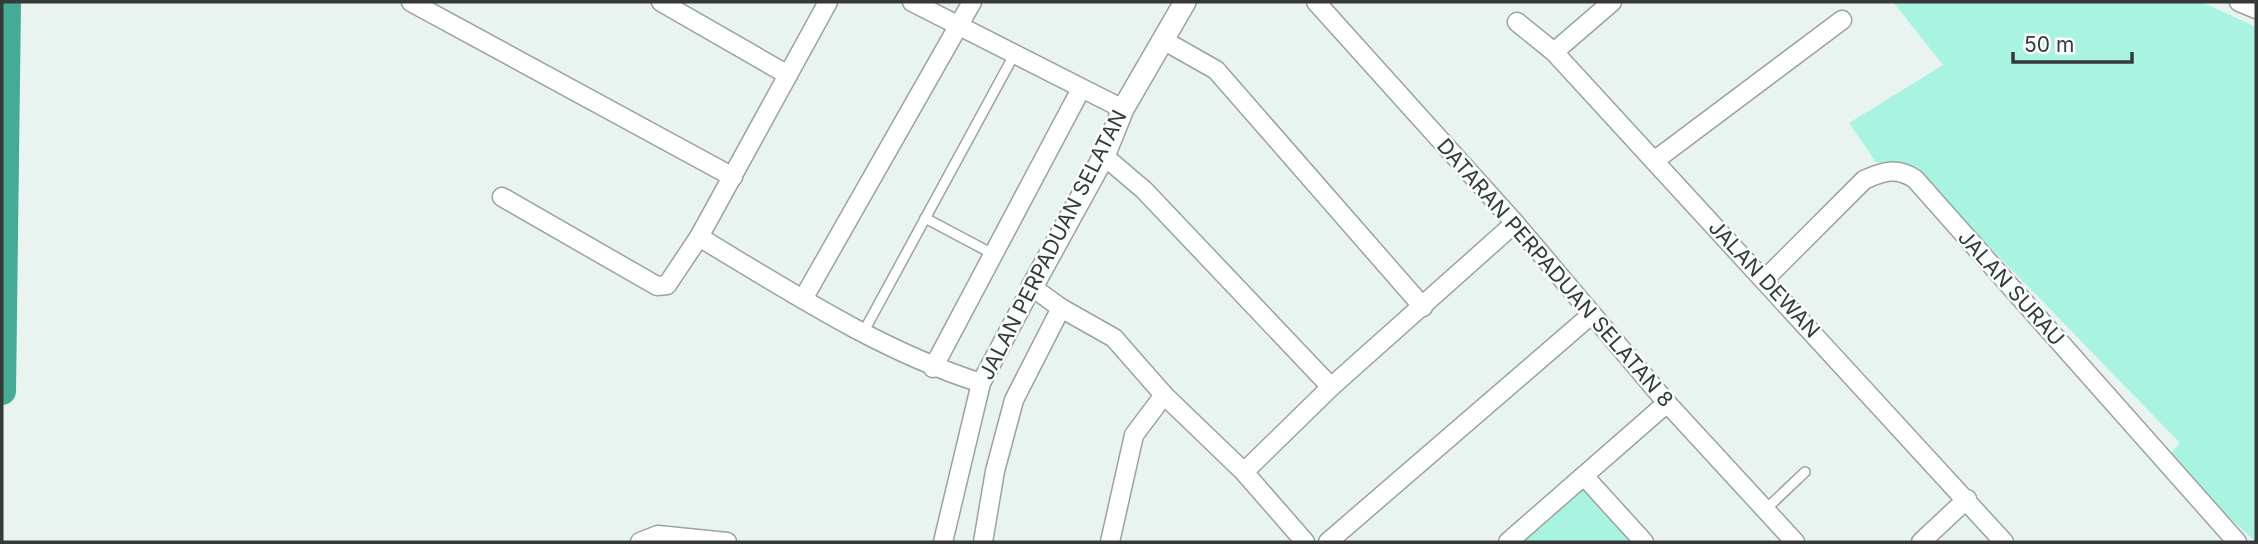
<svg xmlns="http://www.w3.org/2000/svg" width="2258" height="544" font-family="Inter,sans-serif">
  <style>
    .green { fill: #a9f4e1 }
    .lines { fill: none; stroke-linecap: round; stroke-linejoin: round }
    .river { stroke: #44ab95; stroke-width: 28 }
    .service-casing { stroke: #9aa3a1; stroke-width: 12 }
    .minor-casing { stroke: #9aa3a1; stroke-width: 21 }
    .tertiary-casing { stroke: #9aa3a1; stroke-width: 24 }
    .service { stroke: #fff; stroke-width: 9 }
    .minor { stroke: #fff; stroke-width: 18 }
    .tertiary { stroke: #fff; stroke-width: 21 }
    .labels { text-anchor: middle; stroke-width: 5; stroke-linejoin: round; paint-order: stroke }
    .street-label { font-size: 21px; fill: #353938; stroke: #fbfffd }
  </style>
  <rect width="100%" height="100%" fill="#e9f3f0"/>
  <g class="green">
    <path d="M 1893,2 L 2202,2 L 2256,27 L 2256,542 L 2166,459 L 2180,443 L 1911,166 L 1876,162 L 1849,123 L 1943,65 Z"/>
    <path d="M 1584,480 L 1639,542 L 1508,542 Z"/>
  </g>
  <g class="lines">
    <path class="river" d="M 2,391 L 7,2"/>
    <g class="service-casing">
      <g id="service">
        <path d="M 925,218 L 991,253"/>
        <path d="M 864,331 L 1014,55"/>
        <path d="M 1765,510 L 1805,472"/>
      </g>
    </g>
    <g class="minor-casing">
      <g id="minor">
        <path d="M 411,2 L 733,177"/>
        <path d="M 661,2 L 788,75"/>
        <path d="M 912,2 L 1123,109"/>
        <path d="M 1316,2 L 1515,223 L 1667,403 L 1795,542"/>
        <path d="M 2239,2 L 2256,9"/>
        <path d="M 1517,22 L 1554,52 L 2004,542"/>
        <path d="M 1163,40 L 1216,70 L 1423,307"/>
        <path d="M 1554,52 L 1612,2"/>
        <path d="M 1104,156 L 1144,190 L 1331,387"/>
        <path d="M 1654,161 L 1842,20"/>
        <path d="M 502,197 L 657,286 L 667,285 L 699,237 L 828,2"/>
        <path d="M 699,237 C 789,291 880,351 981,383"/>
        <path d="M 1765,279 L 1864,180 C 1883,171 1897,167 1915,179 L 2237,542"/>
        <path d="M 803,299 L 972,2"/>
        <path d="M 933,368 L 1081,89"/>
        <path d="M 1244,472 L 1331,387 L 1515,223"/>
        <path d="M 1584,476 L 1644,542"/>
        <path d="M 640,542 L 658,535 L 727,542"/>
        <path d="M 943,542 L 981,383 L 1032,287 L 1061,308 L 1114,338 L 1164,395 L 1244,472 L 1305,542"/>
        <path d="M 983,542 L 995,471 L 1014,400 L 1061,308"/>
        <path d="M 1110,542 L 1134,435 L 1164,395"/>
        <path d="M 1328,542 L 1591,315"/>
        <path d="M 1508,542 L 1667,403"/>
        <path d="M 1921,542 L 1967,499"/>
      </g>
    </g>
    <g class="tertiary-casing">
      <path id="tertiary" d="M 1032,287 L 1104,156 L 1123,109 L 1185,2"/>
    </g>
    <use href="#service" class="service"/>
    <use href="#minor" class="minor"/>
    <use href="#tertiary" class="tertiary"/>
  </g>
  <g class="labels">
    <g class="street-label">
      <text transform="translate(1053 245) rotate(-63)" y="7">JALAN PERPADUAN SELATAN</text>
      <text transform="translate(1555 273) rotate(49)" y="7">DATARAN PERPADUAN SELATAN 8</text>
      <text transform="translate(1764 279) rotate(47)" y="7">JALAN DEWAN</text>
      <text transform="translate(2011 288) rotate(48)" y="7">JALAN SURAU</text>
    </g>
  </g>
  <rect width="2258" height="544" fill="none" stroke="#353938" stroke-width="7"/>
  <path d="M2013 52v10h119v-10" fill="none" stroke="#353938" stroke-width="3.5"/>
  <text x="2024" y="52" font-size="21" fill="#353938" stroke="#fbfffd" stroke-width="5" paint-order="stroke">50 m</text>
</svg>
